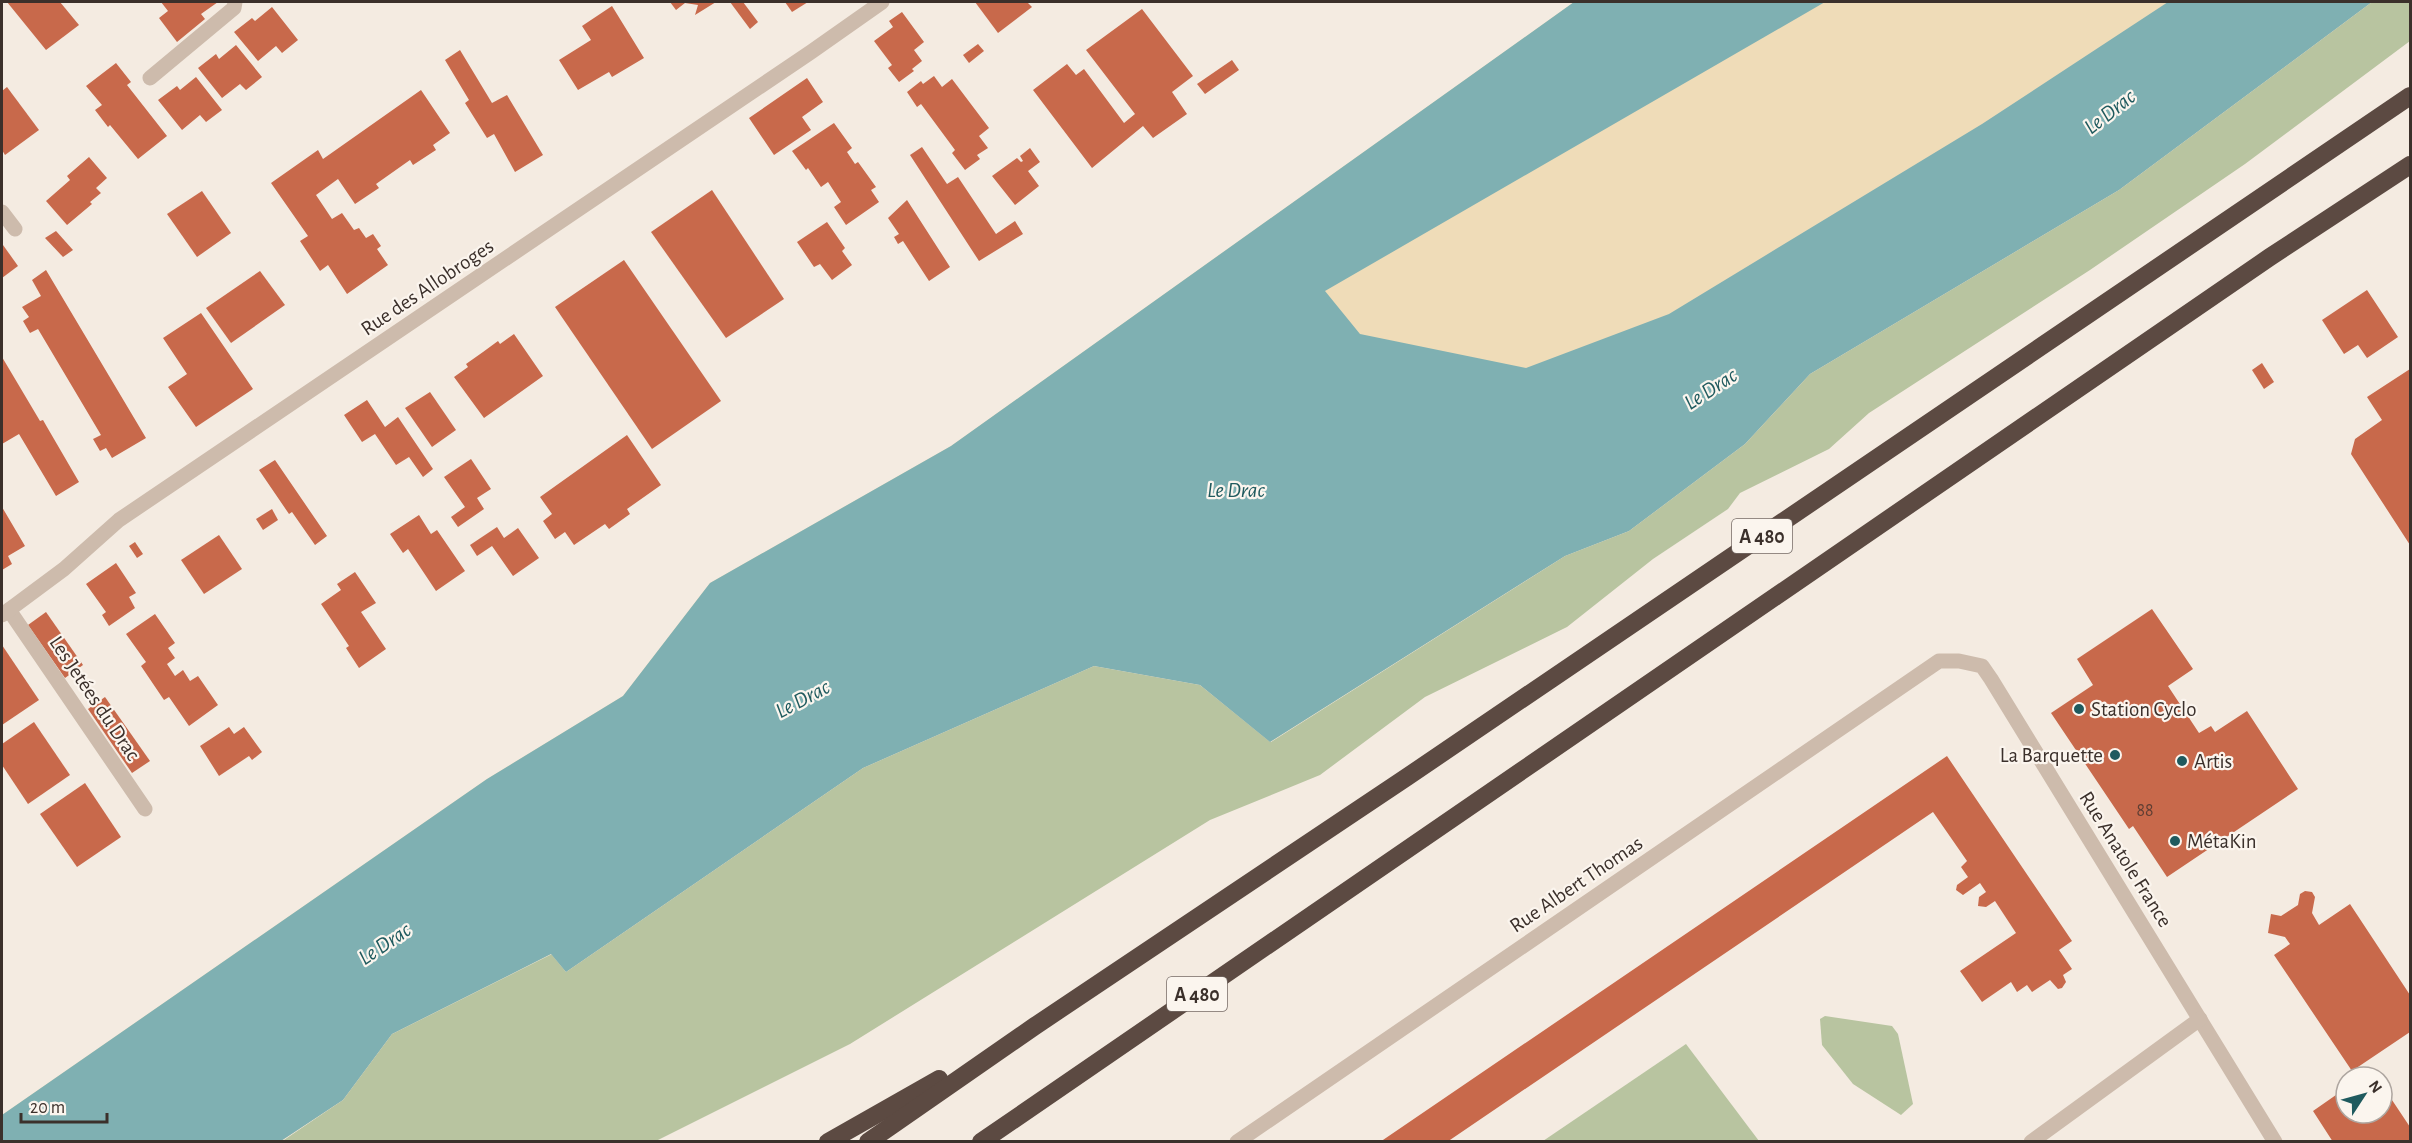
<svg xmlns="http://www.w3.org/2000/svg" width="2412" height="1143" font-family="'Alegreya Sans',sans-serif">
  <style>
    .green { fill: #b8c4a0 }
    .sand { fill: #efdcb8 }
    .water { fill: #7fb0b2 }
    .building { fill: #c8694b }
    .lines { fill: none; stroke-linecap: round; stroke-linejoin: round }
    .street { stroke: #cdbbac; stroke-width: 15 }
    .highway { stroke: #5c4a42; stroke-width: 18 }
    .poi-dot { fill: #1f5a5e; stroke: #fbf5ee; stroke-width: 2 }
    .labels { text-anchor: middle; stroke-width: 4.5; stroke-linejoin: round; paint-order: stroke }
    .number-label { font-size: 18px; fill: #5e3e33 }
    .shield { fill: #fbf5ee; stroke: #756b66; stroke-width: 1.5 }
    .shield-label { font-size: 20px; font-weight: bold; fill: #3b302b }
    .street-label { font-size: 21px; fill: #3b302b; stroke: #fbf5ee }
    .poi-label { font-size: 21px; fill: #3b302b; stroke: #fbf5ee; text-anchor: start }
    .water-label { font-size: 22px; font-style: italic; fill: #1f5a5e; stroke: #fbf5ee }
  </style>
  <rect width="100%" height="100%" fill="#f4ebe1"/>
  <g class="green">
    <path d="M 2372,2 L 2410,2 L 2410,41 L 2245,164 L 2090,270 L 1869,413 L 1829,449 L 1740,493 L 1728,509 L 1653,559 L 1567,627 L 1425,697 L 1320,775 L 1210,820 L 850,1044 L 656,1141 L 281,1142 L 343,1100 L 392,1034 L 552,954 L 566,972 L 863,768 L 1094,666 L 1200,685 L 1271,742 L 1565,556 L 1629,531 L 1745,444 L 1810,374 L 2119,190 Z"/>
    <path d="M 1825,1016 L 1892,1026 L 1898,1034 L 1913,1104 L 1901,1115 L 1853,1084 L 1822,1045 L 1820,1019 Z"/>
    <path d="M 1686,1044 L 1759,1141 L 1543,1141 Z"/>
  </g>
  <path class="sand" d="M 1574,2 L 2372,2 L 2119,190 L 1810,374 L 1745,444 L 1629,531 L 1565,556 L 1270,742 L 1200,685 L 1094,666 L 863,768 L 566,972 L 551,954 L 392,1034 L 343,1100 L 281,1141 L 2,1141 L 2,1115 L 487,779 L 623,696 L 710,583 L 951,446 Z"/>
  <path class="water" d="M 1574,2 L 1825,2 L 1325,291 L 1360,334 L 1526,368 L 1669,314 L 1982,124 L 2168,2 L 2372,2 L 2119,190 L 1810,374 L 1745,444 L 1629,531 L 1565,556 L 1270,742 L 1200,685 L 1094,666 L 863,768 L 566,972 L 551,954 L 392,1034 L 343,1100 L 281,1141 L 2,1141 L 2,1115 L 487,779 L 623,696 L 710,583 L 951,446 Z"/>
  <g class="building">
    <path d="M 7,2 L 60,2 L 79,25 L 46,50 Z"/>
    <path d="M 161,2 L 218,2 L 201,14 L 205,19 L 177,42 L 159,18 L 168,11 Z"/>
    <path d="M 670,2 L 716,2 L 695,15 L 698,5 L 685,3 L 676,10 Z"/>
    <path d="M 730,2 L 743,2 L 758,22 L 750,29 Z"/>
    <path d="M 785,2 L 808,2 L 792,12 Z"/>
    <path d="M 975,2 L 1027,2 L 1032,7 L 998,33 Z"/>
    <path d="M 612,6 L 644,58 L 612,77 L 609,72 L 578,90 L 559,60 L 591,40 L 582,26 Z"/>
    <path d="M 272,7 L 298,40 L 282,53 L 276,46 L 258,61 L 234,32 L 252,18 L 255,21 Z"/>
    <path d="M 1142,9 L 1193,76 L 1172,92 L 1187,114 L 1153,138 L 1143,126 L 1092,168 L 1033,90 L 1067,64 L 1076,75 L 1084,69 L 1124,123 L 1135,114 L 1086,50 Z"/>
    <path d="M 902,12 L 924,42 L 914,50 L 922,61 L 912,69 L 914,71 L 899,82 L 888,68 L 892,65 L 874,41 L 893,27 L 889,21 Z"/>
    <path d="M 978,44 L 984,51 L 969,63 L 963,55 Z"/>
    <path d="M 236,45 L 262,77 L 246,90 L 240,84 L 222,98 L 198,68 L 216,54 L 219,59 Z"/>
    <path d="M 460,50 L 492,103 L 507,95 L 543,155 L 515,172 L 494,134 L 487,138 L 465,103 L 469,100 L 445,60 Z"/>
    <path d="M 1232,60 L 1239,70 L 1205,94 L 1197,84 Z"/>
    <path d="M 116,63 L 131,82 L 127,85 L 167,136 L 138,159 L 110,125 L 108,127 L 95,110 L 102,105 L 86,86 Z"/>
    <path d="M 934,76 L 942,87 L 952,79 L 989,128 L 979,136 L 988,148 L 977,155 L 980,159 L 965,170 L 952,153 L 955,150 L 921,104 L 917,107 L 907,92 L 921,81 L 923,84 Z"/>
    <path d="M 196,77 L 222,110 L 206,122 L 200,115 L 182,130 L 158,100 L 177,86 L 180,90 Z"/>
    <path d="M 807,78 L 823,102 L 802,117 L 811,130 L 774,155 L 749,118 Z"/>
    <path d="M 7,87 L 39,130 L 5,155 L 2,150 L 2,91 Z"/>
    <path d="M 421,90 L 450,133 L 433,145 L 436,150 L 413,165 L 410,160 L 376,184 L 379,188 L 355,204 L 338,179 L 316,195 L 332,219 L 342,213 L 354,230 L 359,228 L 366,238 L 373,234 L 381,246 L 377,249 L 388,265 L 347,294 L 328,265 L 320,271 L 300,241 L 308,236 L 271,183 L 318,150 L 323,159 Z"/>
    <path d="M 834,123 L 852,148 L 847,152 L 855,164 L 858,162 L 876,187 L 871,190 L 879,202 L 846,225 L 834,207 L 841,202 L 828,182 L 821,187 L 808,168 L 806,170 L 792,151 Z"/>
    <path d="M 922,147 L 947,184 L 958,177 L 996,234 L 1015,221 L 1023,234 L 979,261 L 910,155 Z"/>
    <path d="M 1030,148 L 1040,162 L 1028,171 L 1039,186 L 1015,205 L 992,176 L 1017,158 L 1021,162 L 1023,161 L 1020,156 Z"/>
    <path d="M 89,157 L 107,178 L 96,188 L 101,193 L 90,202 L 92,204 L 67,225 L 46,201 L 70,180 L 67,176 Z"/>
    <path d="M 712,190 L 784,299 L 726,338 L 651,232 Z"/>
    <path d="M 202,191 L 231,233 L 197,257 L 167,214 Z"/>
    <path d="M 907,200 L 950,267 L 929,281 L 903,241 L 898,244 L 894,237 L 899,234 L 888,218 Z"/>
    <path d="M 827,222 L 845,248 L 842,251 L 852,265 L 832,280 L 820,264 L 814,267 L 797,242 Z"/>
    <path d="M 56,231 L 73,250 L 63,257 L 45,238 Z"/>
    <path d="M 3,245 L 18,266 L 2,278 L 2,246 Z"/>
    <path d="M 624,260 L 721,401 L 652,449 L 555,307 Z"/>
    <path d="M 46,270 L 146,438 L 112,458 L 106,448 L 100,451 L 93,439 L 101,435 L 38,329 L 30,333 L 23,321 L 29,317 L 22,307 L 41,296 L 32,280 Z"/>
    <path d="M 260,271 L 285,305 L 231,343 L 206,308 Z"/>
    <path d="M 2367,290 L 2398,337 L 2367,358 L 2358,345 L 2344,354 L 2322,320 Z"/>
    <path d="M 201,313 L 253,389 L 196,427 L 168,387 L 187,374 L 163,338 Z"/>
    <path d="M 514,334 L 543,376 L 484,418 L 454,377 L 468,367 L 466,364 L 483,352 L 498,341 L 500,344 Z"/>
    <path d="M 2,357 L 40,421 L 43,420 L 47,427 L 79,482 L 56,496 L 19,434 L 2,444 Z"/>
    <path d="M 2262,363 L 2274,382 L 2264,389 L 2252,370 Z"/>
    <path d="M 2410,369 L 2410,545 L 2351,454 L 2355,439 L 2382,420 L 2367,397 Z"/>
    <path d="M 430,392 L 456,430 L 432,447 L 405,408 Z"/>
    <path d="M 367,400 L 385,427 L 398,417 L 433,469 L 423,477 L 409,457 L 396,465 L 375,434 L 362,442 L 344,415 Z"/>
    <path d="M 627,435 L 661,485 L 627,509 L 630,514 L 609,529 L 605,524 L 574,545 L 565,532 L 555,539 L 543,521 L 552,514 L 540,497 Z"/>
    <path d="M 471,459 L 491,489 L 477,498 L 484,509 L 458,527 L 451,517 L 465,507 L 444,477 Z"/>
    <path d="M 275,460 L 327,536 L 315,545 L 292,512 L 289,514 L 259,470 Z"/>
    <path d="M 2,507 L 25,546 L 8,556 L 12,564 L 2,570 Z"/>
    <path d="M 272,509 L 278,520 L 263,530 L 256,519 Z"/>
    <path d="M 419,515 L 431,534 L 437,530 L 465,571 L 436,591 L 408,549 L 403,553 L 390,534 Z"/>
    <path d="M 497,527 L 504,538 L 518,528 L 539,558 L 513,576 L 492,546 L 477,556 L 470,545 Z"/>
    <path d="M 219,535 L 242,569 L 204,594 L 181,560 Z"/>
    <path d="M 135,542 L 143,554 L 137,558 L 129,546 Z"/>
    <path d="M 116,563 L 136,593 L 129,597 L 135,608 L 109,626 L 102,615 L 106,612 L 86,584 Z"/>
    <path d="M 355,572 L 376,603 L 361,612 L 386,649 L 359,668 L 346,648 L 349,646 L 321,604 L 341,590 L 337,584 Z"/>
    <path d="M 2152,609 L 2193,669 L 2168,686 L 2199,733 L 2211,726 L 2215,732 L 2247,711 L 2298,789 L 2167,877 L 2133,826 L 2129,829 L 2051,713 L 2093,685 L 2077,659 Z"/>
    <path d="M 46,612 L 83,665 L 65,678 L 28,625 Z"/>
    <path d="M 155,614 L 175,643 L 168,648 L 175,658 L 167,664 L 175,676 L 183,670 L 190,681 L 198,676 L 218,705 L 189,726 L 169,697 L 164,700 L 141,666 L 146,662 L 126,634 Z"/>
    <path d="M 2,645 L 39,700 L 2,725 Z"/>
    <path d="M 105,697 L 150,761 L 132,773 L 88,709 Z"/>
    <path d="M 34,722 L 70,775 L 28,804 L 2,765 L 2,744 Z"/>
    <path d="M 229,727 L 234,734 L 244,727 L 262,752 L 252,760 L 249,756 L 219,776 L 200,746 Z"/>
    <path d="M 1947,756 L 2072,941 L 2059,950 L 2072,969 L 2063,975 L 2066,982 L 2062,988 L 2058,989 L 2050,980 L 2032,992 L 2027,985 L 2017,992 L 2011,982 L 1982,1002 L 1960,971 L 2016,933 L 1995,901 L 1986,907 L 1978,906 L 1979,897 L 1986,892 L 1980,883 L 1963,895 L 1956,890 L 1957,885 L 1968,877 L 1961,867 L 1967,861 L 1933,812 L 1447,1142 L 1380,1142 Z"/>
    <path d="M 85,783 L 121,837 L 77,867 L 40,814 Z"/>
    <path d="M 2305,891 L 2312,892 L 2315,897 L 2312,913 L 2319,925 L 2350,904 L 2410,995 L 2410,1032 L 2352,1071 L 2274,955 L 2290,944 L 2285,937 L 2268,933 L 2271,914 L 2281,916 L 2298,905 L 2300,894 Z"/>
    <path d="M 2382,1085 L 2410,1127 L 2410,1142 L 2333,1142 L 2313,1111 L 2346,1088 L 2346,1113 L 2382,1113 Z"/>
  </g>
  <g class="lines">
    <g class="street">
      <path d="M 150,78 L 234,8 L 235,2"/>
      <path d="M 2,212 L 15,229"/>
      <path d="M 9,610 L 145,809"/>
      <path d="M 2,615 L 64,569 L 119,520 L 811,52 L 882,2"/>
      <path d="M 1237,1142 L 1939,661 L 1959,661 L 1982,666 L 1991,679 L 2275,1142"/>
      <path d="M 2031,1142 L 2200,1019"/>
    </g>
    <g class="highway">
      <path d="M 828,1142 L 939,1079"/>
      <path d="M 868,1142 L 1035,1026 L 1407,777 L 2410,96"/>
      <path d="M 981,1142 L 2270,257 L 2410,165"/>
    </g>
  </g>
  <g class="poi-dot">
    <circle cx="2079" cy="709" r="6"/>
    <circle cx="2115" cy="755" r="6"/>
    <circle cx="2182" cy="761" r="6"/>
    <circle cx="2175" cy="841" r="6"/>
  </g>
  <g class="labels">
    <g class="number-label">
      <text x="2145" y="816">88</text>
    </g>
    <g class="shield">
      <rect x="1732" y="519" width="60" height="34" rx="4.5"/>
      <rect x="1167" y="977" width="60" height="34" rx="4.5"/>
    </g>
    <g class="shield-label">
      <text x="1762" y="543">A 480</text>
      <text x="1197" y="1001">A 480</text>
    </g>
    <g class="street-label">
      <text transform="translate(427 287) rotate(-34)" y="7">Rue des Allobroges</text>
      <text transform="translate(95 698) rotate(56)" y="7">Les Jetées du Drac</text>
      <text transform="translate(2126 859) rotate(58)" y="7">Rue Anatole France</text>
      <text transform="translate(1576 884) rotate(-34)" y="7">Rue Albert Thomas</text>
    </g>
    <g class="poi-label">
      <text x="2091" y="716">Station Cyclo</text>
      <text x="2103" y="762" text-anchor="end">La Barquette</text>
      <text x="2194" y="768">Artis</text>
      <text x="2187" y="848">MétaKin</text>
    </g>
    <g class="water-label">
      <text transform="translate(2109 111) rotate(-38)" y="8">Le Drac</text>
      <text transform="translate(1710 388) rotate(-33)" y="8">Le Drac</text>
      <text x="1236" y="497">Le Drac</text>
      <text transform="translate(802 698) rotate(-28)" y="8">Le Drac</text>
      <text transform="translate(384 943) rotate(-34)" y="8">Le Drac</text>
    </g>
  </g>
  <rect width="2412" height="1143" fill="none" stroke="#3b302b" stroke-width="6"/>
  <g transform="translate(2364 1095) rotate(54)"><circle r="28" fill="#fbf5ee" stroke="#aea6a0" stroke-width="1.5"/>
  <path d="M0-4.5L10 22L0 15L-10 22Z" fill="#1f5a5e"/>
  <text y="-9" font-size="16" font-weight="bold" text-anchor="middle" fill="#3b302b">N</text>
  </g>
  <path d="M21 1113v9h86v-9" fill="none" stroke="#3b302b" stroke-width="3"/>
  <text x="30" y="1113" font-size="18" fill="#3b302b" stroke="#fbf5ee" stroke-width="4.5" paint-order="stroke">20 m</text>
</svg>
